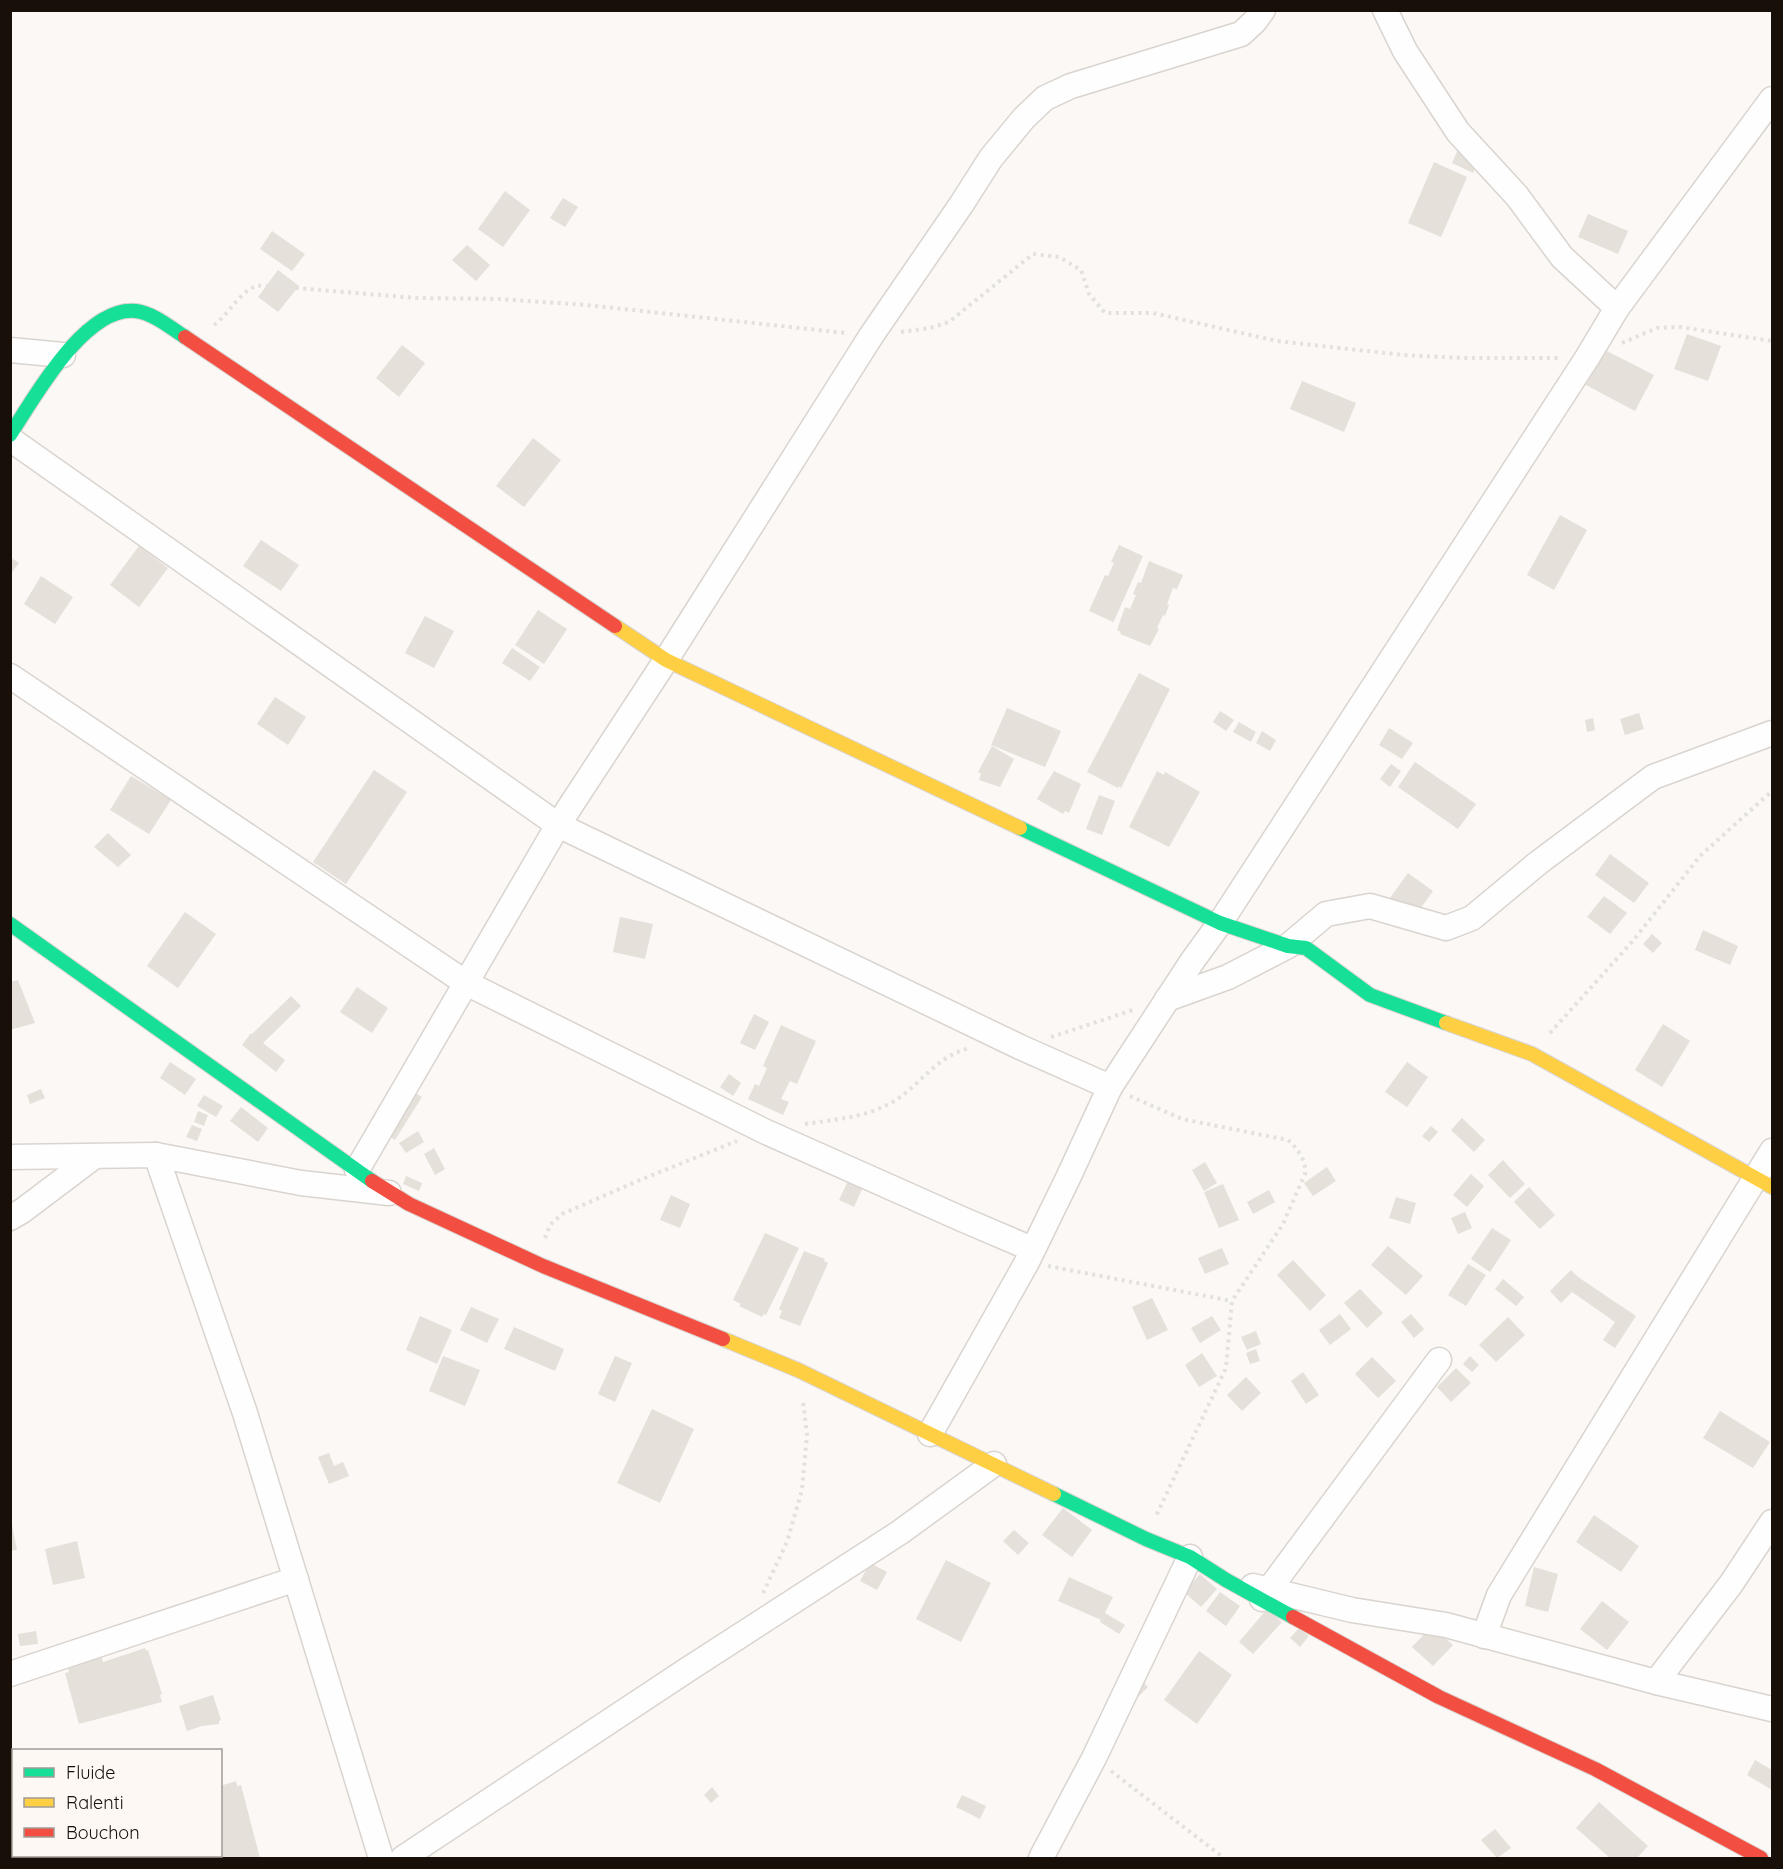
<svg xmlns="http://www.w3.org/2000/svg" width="1783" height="1869" font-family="Quicksand,sans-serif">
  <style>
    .building { fill: #e5e0da }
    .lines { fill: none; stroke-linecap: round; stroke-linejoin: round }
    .street-casing { stroke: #dad4cf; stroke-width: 27 }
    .fast-casing { stroke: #dad4cf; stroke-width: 16 }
    .slow-casing { stroke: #dad4cf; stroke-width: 16 }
    .jam-casing { stroke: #dad4cf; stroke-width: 16 }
    .path { stroke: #e2e1e0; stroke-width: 4; stroke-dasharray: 3 4.5; stroke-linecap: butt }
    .street { stroke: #fefefe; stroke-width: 24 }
    .fast { stroke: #16e098; stroke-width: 14 }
    .slow { stroke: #ffcf43; stroke-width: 14 }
    .jam { stroke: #f24e42; stroke-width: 14 }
  </style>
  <rect width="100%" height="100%" fill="#fbf8f5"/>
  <g class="building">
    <path d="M 1459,147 L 1481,157 L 1473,173 L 1452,163 Z"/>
    <path d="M 1434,162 L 1467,177 L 1441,237 L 1408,223 Z"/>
    <path d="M 505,191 L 530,210 L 503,247 L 478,229 Z"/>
    <path d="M 563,198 L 578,207 L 565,227 L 550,218 Z"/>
    <path d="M 1588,214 L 1628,231 L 1618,254 L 1578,237 Z"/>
    <path d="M 272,231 L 305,254 L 292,271 L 260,249 Z"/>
    <path d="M 467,245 L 490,265 L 476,281 L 452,260 Z"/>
    <path d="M 278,270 L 299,286 L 278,312 L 258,297 Z"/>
    <path d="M 1687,334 L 1721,346 L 1708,381 L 1674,369 Z"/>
    <path d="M 402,345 L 425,363 L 399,397 L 376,378 Z"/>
    <path d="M 1605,350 L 1654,375 L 1635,411 L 1586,385 Z"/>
    <path d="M 1302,381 L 1356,403 L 1344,432 L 1290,409 Z"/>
    <path d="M 533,438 L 561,460 L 524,507 L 496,486 Z"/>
    <path d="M 1560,515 L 1587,530 L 1554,590 L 1527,575 Z"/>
    <path d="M 261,540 L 299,565 L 281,591 L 243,566 Z"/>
    <path d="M 1119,545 L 1143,556 L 1114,621 L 1113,622 L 1089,611 L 1105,575 L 1108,576 L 1114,563 L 1111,562 Z"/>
    <path d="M 139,546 L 168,568 L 139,607 L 110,585 Z"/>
    <path d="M 10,557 L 19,563 L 10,575 Z"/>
    <path d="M 1149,561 L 1183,575 L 1177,589 L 1173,588 L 1167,604 L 1169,605 L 1165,616 L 1163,615 L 1157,628 L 1159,629 L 1150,646 L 1120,634 L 1121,632 L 1117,630 L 1125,607 L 1130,609 L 1136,595 L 1133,594 L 1138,582 L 1141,583 Z"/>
    <path d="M 41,576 L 73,597 L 55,624 L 24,604 Z"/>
    <path d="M 538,610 L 567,629 L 544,664 L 515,645 Z"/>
    <path d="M 425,616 L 454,631 L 434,668 L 405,653 Z"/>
    <path d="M 512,648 L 540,667 L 530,681 L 502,663 Z"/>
    <path d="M 1139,673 L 1170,689 L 1121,788 L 1119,786 L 1118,788 L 1087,772 Z"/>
    <path d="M 275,697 L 306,717 L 288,745 L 257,724 Z"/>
    <path d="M 1007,708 L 1061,731 L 1045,767 L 991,745 Z"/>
    <path d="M 1220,711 L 1234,720 L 1226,731 L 1213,722 Z"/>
    <path d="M 1639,713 L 1644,729 L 1625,735 L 1620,719 Z"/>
    <path d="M 1593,718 L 1595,730 L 1587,732 L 1585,720 Z"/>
    <path d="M 1239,722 L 1256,732 L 1251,742 L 1233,732 Z"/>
    <path d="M 1389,728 L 1413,743 L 1402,759 L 1379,745 Z"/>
    <path d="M 1262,731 L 1276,740 L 1270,751 L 1256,743 Z"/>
    <path d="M 992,746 L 1014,759 L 1000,787 L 979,780 L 981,774 L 978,772 Z"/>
    <path d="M 1415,762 L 1476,804 L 1458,829 L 1398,787 Z"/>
    <path d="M 1391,764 L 1401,771 L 1390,787 L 1380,779 Z"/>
    <path d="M 374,770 L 407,792 L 346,884 L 313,862 Z"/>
    <path d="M 1054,771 L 1081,784 L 1069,813 L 1065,811 L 1063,814 L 1037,799 Z"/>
    <path d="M 1157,771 L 1164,775 L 1165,772 L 1200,792 L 1169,847 L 1129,827 Z"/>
    <path d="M 131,776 L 171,800 L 149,834 L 110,810 Z"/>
    <path d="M 1099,795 L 1115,801 L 1102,835 L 1086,829 Z"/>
    <path d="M 108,833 L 131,855 L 118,867 L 94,847 Z"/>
    <path d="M 1610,854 L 1649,883 L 1634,903 L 1595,875 Z"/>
    <path d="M 1408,873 L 1433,891 L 1407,927 L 1382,909 Z"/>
    <path d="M 1604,896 L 1627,913 L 1610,934 L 1587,917 Z"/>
    <path d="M 185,912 L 216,934 L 178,988 L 147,966 Z"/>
    <path d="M 620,917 L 653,924 L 645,959 L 613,952 Z"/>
    <path d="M 1703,930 L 1738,946 L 1730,965 L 1695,950 Z"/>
    <path d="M 1652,934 L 1662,943 L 1653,953 L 1643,944 Z"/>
    <path d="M 18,980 L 35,1023 L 10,1030 L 10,982 Z"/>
    <path d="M 357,987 L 388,1008 L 372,1033 L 340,1012 Z"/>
    <path d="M 291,996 L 301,1006 L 263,1043 L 285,1060 L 276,1072 L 242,1045 L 251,1033 L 252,1034 Z"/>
    <path d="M 754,1014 L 769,1022 L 755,1050 L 740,1043 Z"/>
    <path d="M 1663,1024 L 1690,1041 L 1662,1087 L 1635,1070 Z"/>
    <path d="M 781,1025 L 816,1041 L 797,1084 L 790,1081 L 781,1099 L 789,1102 L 783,1115 L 748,1099 L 755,1084 L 759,1086 L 767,1068 L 763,1066 Z"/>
    <path d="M 170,1062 L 196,1079 L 185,1095 L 160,1078 Z"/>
    <path d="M 1407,1062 L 1428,1077 L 1407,1107 L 1385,1092 Z"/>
    <path d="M 729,1074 L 741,1083 L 733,1096 L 720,1087 Z"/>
    <path d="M 401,1084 L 422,1097 L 395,1140 L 374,1127 Z"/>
    <path d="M 41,1089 L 45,1098 L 30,1104 L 27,1095 Z"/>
    <path d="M 204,1095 L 223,1106 L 216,1117 L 197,1106 Z"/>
    <path d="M 241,1107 L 268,1128 L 258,1142 L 230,1121 Z"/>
    <path d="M 198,1111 L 208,1115 L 204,1126 L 194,1122 Z"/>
    <path d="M 1462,1118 L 1485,1140 L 1474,1152 L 1451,1130 Z"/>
    <path d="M 192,1125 L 202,1129 L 197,1141 L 186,1137 Z"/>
    <path d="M 1431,1126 L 1438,1132 L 1429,1142 L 1422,1136 Z"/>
    <path d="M 418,1131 L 424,1142 L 406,1153 L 399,1143 Z"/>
    <path d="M 434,1148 L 445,1169 L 435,1175 L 424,1154 Z"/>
    <path d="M 1503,1160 L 1525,1184 L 1510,1198 L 1488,1175 Z"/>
    <path d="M 1205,1162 L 1217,1183 L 1204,1191 L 1192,1170 Z"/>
    <path d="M 1327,1167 L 1336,1181 L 1313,1196 L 1304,1183 Z"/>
    <path d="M 1471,1174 L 1484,1186 L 1467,1207 L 1453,1195 Z"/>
    <path d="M 406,1176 L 422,1183 L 419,1191 L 403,1184 Z"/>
    <path d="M 848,1181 L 863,1187 L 854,1207 L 839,1200 Z"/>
    <path d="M 1223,1184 L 1239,1220 L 1219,1228 L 1204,1192 Z"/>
    <path d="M 1529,1187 L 1555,1215 L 1540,1229 L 1514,1202 Z"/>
    <path d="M 1269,1190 L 1275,1202 L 1253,1214 L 1247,1202 Z"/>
    <path d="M 671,1195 L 690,1204 L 680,1228 L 660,1220 Z"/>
    <path d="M 1396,1197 L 1416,1203 L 1410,1224 L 1389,1218 Z"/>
    <path d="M 1465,1212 L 1472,1228 L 1458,1234 L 1451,1218 Z"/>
    <path d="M 1492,1228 L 1511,1240 L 1490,1272 L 1471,1259 Z"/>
    <path d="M 765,1233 L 799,1248 L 766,1315 L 764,1314 L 762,1317 L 739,1306 L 741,1304 L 733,1300 Z"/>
    <path d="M 1388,1246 L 1423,1276 L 1406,1295 L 1371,1265 Z"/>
    <path d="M 1222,1248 L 1229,1264 L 1205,1274 L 1198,1258 Z"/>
    <path d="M 804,1251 L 825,1259 L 824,1261 L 828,1263 L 800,1326 L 779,1318 L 782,1311 L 779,1309 Z"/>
    <path d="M 1293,1260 L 1326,1295 L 1310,1311 L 1277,1275 Z"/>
    <path d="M 1468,1264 L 1486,1275 L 1466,1306 L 1448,1295 Z"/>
    <path d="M 1571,1270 L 1578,1277 L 1636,1316 L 1615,1348 L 1603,1340 L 1615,1322 L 1572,1292 L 1561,1303 L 1550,1291 Z"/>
    <path d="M 1503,1279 L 1524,1297 L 1516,1306 L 1495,1289 Z"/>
    <path d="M 1360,1289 L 1383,1313 L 1367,1328 L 1344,1303 Z"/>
    <path d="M 1152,1298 L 1168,1330 L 1147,1340 L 1132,1307 Z"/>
    <path d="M 471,1307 L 499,1319 L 487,1343 L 460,1330 Z"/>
    <path d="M 1340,1314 L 1351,1329 L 1330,1345 L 1319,1330 Z"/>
    <path d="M 1411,1314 L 1424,1329 L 1414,1338 L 1401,1322 Z"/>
    <path d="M 420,1316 L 452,1330 L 437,1364 L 406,1350 Z"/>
    <path d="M 1212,1316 L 1221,1330 L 1200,1343 L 1191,1328 Z"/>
    <path d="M 1508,1317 L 1525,1335 L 1496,1362 L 1479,1345 Z"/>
    <path d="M 514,1327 L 564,1349 L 555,1371 L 504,1349 Z"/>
    <path d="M 1256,1331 L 1261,1344 L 1247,1350 L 1241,1337 Z"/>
    <path d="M 1256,1349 L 1260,1361 L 1250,1364 L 1246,1353 Z"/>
    <path d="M 1202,1353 L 1217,1376 L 1199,1387 L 1185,1365 Z"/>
    <path d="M 443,1356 L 480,1370 L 465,1406 L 429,1391 Z"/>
    <path d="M 615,1356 L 632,1363 L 615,1402 L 598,1394 Z"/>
    <path d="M 1470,1356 L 1479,1365 L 1472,1372 L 1463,1364 Z"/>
    <path d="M 1372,1357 L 1396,1381 L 1378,1398 L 1355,1374 Z"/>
    <path d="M 1456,1368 L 1471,1383 L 1451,1402 L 1437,1387 Z"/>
    <path d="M 1303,1372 L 1319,1395 L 1306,1404 L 1291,1381 Z"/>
    <path d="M 1246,1377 L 1261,1393 L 1242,1411 L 1227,1395 Z"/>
    <path d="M 652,1409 L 694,1429 L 660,1503 L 617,1483 Z"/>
    <path d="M 1720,1411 L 1770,1442 L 1753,1468 L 1703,1438 Z"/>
    <path d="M 329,1453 L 334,1466 L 343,1462 L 349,1476 L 329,1484 L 318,1457 Z"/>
    <path d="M 1063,1508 L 1092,1530 L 1072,1557 L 1042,1535 Z"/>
    <path d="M 10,1515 L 17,1550 L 10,1551 Z"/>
    <path d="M 1594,1515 L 1639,1546 L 1621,1572 L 1576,1542 Z"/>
    <path d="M 1014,1530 L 1029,1543 L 1018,1555 L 1003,1541 Z"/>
    <path d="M 77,1541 L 85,1578 L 53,1585 L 45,1549 Z"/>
    <path d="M 946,1560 L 991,1583 L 961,1642 L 916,1619 Z"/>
    <path d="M 870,1563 L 887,1572 L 877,1590 L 860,1581 Z"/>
    <path d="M 1534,1567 L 1558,1574 L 1548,1612 L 1525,1606 Z"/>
    <path d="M 1200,1574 L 1217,1589 L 1201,1607 L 1184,1592 Z"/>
    <path d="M 1069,1577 L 1113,1597 L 1105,1613 L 1125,1625 L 1119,1634 L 1100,1622 L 1101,1620 L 1058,1601 Z"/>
    <path d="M 1220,1592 L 1240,1606 L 1226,1626 L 1206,1611 Z"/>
    <path d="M 1602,1601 L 1629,1622 L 1607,1650 L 1580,1629 Z"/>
    <path d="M 1267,1609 L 1282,1622 L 1253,1654 L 1239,1642 Z"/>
    <path d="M 1432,1626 L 1453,1645 L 1433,1666 L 1412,1647 Z"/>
    <path d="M 1299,1628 L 1309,1636 L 1300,1647 L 1290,1638 Z"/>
    <path d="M 36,1631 L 38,1644 L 20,1646 L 18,1634 Z"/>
    <path d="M 145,1648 L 146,1651 L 148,1650 L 162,1694 L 160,1695 L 162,1702 L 79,1724 L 65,1673 L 69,1672 L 67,1664 L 101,1655 L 103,1662 Z"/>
    <path d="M 1199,1651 L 1232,1675 L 1197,1724 L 1164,1700 Z"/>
    <path d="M 1137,1676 L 1148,1687 L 1137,1698 L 1126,1688 Z"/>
    <path d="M 213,1695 L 221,1720 L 219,1721 L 219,1724 L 202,1726 L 187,1731 L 179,1706 Z"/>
    <path d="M 1755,1760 L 1772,1770 L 1772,1790 L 1747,1775 Z"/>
    <path d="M 236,1781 L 237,1786 L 241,1785 L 260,1858 L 216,1858 L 215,1856 L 220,1856 L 220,1786 Z"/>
    <path d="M 712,1787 L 719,1796 L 711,1803 L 704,1795 Z"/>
    <path d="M 962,1795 L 986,1806 L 980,1819 L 956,1807 Z"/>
    <path d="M 1599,1802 L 1648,1846 L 1637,1858 L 1610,1858 L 1576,1828 Z"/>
    <path d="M 1495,1829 L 1511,1848 L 1497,1858 L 1481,1840 Z"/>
  </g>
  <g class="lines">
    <g class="street-casing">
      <g id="street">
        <path d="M 1385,10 L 1405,51 L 1458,132 L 1517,196 L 1562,257 L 1617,308"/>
        <path d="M 10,350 L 63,355"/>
        <path d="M 10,439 L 558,825 L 1020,1047 L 1110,1087"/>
        <path d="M 10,676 L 466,983 L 764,1131 L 964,1220 L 1032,1249"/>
        <path d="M 1167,999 L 1228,977 L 1288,946 L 1326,914 L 1370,906 L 1446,928 L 1472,918 L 1538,863 L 1653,777 L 1772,733"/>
        <path d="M 156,1155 L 245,1413 L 381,1858"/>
        <path d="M 10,1157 L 156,1155 L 301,1183 L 389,1193"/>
        <path d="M 357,1170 L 558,825 L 666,660 L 871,336 L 961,205 L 991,158 L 1024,118 L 1045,98 L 1071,86 L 1241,34 L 1255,21 L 1263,10"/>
        <path d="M 10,1218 L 22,1211 L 95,1156"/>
        <path d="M 930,1434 L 1027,1262 L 1068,1178 L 1110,1087 L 1193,960 L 1220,923 L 1587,358 L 1617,308 L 1772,99"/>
        <path d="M 1253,1586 L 1352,1610 L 1446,1625 L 1656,1682 L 1772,1709"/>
        <path d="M 1262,1599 L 1439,1360"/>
        <path d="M 1484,1636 L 1499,1595 L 1772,1151"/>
        <path d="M 10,1674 L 296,1579"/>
        <path d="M 1656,1682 L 1731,1584 L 1772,1522"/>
        <path d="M 403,1858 L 687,1670 L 899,1533 L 994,1464"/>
        <path d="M 1041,1858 L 1094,1758 L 1190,1557"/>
      </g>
    </g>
    <g class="fast-casing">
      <g id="fast">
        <path d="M 10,435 C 34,398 85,305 136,311 C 153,313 171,328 185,337"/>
        <path d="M 1020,828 L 1220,923 L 1288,946 L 1306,948 L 1370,995 L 1446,1023"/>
        <path d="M 10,924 L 372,1181"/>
        <path d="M 1054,1494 L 1146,1539 L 1190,1557 L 1226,1580 L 1293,1617"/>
      </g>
    </g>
    <g class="slow-casing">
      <g id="slow">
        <path d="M 615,626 L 666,660 L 1020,828"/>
        <path d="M 1446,1023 L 1532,1054 L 1772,1187"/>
        <path d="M 723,1339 L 798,1370 L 1054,1494"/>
      </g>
    </g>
    <g class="jam-casing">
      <g id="jam">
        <path d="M 185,337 L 615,626"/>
        <path d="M 372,1181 L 409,1204 L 543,1266 L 723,1339"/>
        <path d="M 1293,1617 L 1439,1697 L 1595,1769 L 1761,1858"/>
      </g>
    </g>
    <g class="path">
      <path d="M 214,325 C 229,314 241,290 257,286 C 261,285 267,286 272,286 L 416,298 L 499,299 L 586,305 L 846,333"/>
      <path d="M 901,332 L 930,328 L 949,322 L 1033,254 L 1059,257 L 1081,270 L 1089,294 L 1105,313 L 1153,313 L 1277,341 L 1403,355 L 1465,358 L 1560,358"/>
      <path d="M 1622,343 L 1657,328 L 1680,327 L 1772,341"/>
      <path d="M 1550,1033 L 1632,942 L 1700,856 L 1772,791"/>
      <path d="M 1051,1037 L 1133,1010"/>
      <path d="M 1130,1096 L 1182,1119 L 1288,1140 C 1297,1148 1307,1161 1305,1174 L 1283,1224 L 1232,1301 L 1226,1368 L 1156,1516"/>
      <path d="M 805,1124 C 838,1119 871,1117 899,1098 C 923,1081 941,1053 971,1048"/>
      <path d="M 545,1238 L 550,1225 L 562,1214 L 640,1180 L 737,1141"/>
      <path d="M 1048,1266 L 1232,1301"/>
      <path d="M 763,1593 L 787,1542 L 802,1490 L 807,1435 L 803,1401"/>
      <path d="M 1111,1771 L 1224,1858"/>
    </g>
    <use href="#street" class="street"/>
    <use href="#fast" class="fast"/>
    <use href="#slow" class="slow"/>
    <use href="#jam" class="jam"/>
  </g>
  <rect width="1783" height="1869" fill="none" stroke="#170f08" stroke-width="24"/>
  <rect x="12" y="1749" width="210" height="108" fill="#fdf8f3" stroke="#a19b95" stroke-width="1.5"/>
  <rect x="24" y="1768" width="30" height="9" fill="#16e098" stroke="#a19b95" stroke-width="1.5"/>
  <text x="66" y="1779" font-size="18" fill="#170f08">Fluide</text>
  <rect x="24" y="1798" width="30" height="9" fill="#ffcf43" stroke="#a19b95" stroke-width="1.5"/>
  <text x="66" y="1809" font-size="18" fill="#170f08">Ralenti</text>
  <rect x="24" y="1828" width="30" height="9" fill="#f24e42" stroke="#a19b95" stroke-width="1.5"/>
  <text x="66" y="1839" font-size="18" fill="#170f08">Bouchon</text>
</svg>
